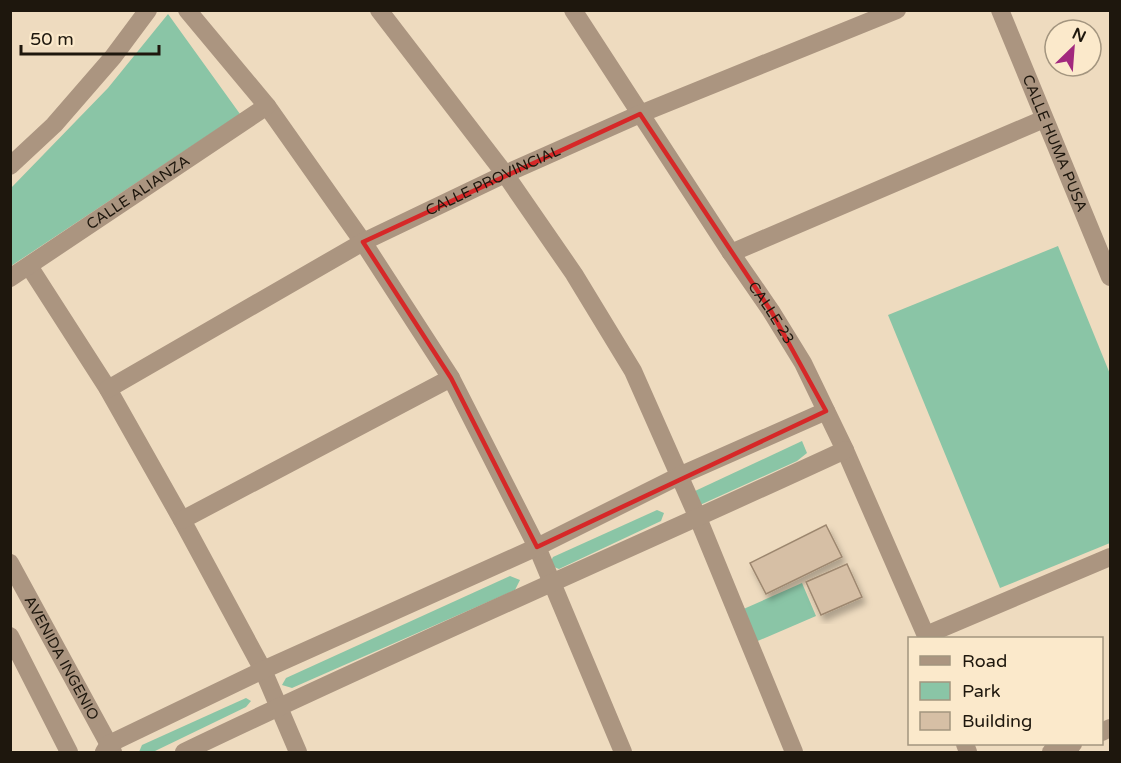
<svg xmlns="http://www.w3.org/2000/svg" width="1121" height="763" font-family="'Varela Round',sans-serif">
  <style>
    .green { fill: #8ac5a6 }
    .building { fill: #d6bfa5; stroke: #9d876f; stroke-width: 1.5; filter: url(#shadow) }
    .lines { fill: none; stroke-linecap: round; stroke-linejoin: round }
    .minor { stroke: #ab9580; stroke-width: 18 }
    .marked { fill: none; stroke: #d62828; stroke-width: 4.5; stroke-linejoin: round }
    .labels { text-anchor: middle; stroke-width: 4.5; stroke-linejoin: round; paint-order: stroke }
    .street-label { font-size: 15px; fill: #1e170d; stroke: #fbe9cb }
  </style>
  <defs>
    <filter id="shadow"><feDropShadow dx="3.5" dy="6" stdDeviation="3" flood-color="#0004"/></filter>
  </defs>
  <rect width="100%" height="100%" fill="#eedbbf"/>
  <g class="green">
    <path d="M 168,14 L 240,114 L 11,266 L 11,188 L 108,88 Z"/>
    <path d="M 1058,246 L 1110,374 L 1110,543 L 1000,588 L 888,315 Z"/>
    <path d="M 802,441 L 807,453 L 797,461 L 700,505 L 695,491 Z"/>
    <path d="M 657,510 L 664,513 L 661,521 L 559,569 L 549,565 L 553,557 Z"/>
    <path d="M 510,576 L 520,580 L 515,590 L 292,688 L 282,685 L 286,678 Z"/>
    <path d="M 802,583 L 816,616 L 753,643 L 739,611 Z"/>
    <path d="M 246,698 L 251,701 L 246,707 L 153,752 L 139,752 L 142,745 Z"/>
  </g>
  <g class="building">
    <path d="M 826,525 L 842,557 L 766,594 L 750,563 Z"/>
    <path d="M 847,564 L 862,597 L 821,615 L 806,582 Z"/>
  </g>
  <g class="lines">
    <g class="minor">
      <path d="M 187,10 L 267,106 L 363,242 L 451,378 L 537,547 L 623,752"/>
      <path d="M 379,10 L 505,174 L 574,274 L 633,371 L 698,518 L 794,752"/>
      <path id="s1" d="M 573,10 L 731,253 L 771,311 L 803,363 L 845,450 L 927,638"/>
      <path id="s2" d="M 1000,10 L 1110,277"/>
      <path d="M 10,166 L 54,125 L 113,57 L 148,10"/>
      <path d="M 731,253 L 1044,119"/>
      <path d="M 29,266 L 108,389 L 182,520 L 263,670 L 298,752"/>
      <path id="s3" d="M 10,278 L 267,106"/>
      <path id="s4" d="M 108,389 L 363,242 L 505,174 L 640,114 L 897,10"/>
      <path d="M 182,520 L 451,378"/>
      <path id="s5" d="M 10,563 L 113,752"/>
      <path d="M 926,635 L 1110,557"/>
      <path d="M 10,636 L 69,752"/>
      <path d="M 1102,732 L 1110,728"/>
      <path d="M 965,744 L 968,752"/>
      <path d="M 104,752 L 109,744 L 263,670 L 537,547 L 679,476 L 826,411"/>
      <path d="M 184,752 C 402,647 625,552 845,450"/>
      <path d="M 1051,752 L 1073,744"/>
    </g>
  </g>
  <path class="marked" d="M 640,114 L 771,311 L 826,411 L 537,547 L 451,378 L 363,242 Z"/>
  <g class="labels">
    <g class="street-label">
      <text dy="5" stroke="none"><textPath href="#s2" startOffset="144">CALLE HUMA PUSA</textPath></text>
      <text dy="5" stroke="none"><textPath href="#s4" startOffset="438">CALLE PROVINCIAL</textPath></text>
      <text dy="5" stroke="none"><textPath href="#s3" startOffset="154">CALLE ALIANZA</textPath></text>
      <text dy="5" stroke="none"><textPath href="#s1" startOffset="362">CALLE 23</textPath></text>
      <text dy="5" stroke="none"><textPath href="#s5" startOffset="108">AVENIDA INGENIO</textPath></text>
    </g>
  </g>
  <rect width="1121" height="763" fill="none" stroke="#1e170d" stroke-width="24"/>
  <rect x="908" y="637" width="195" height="108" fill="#fbe9cb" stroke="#a3957f" stroke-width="1.5"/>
  <rect x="920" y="656" width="30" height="9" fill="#ab9580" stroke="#a3957f" stroke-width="1.5"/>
  <text x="962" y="667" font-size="18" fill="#1e170d">Road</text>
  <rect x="920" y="682" width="30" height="18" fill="#8ac5a6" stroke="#a3957f" stroke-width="1.5"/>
  <text x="962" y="697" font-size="18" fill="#1e170d">Park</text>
  <rect x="920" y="712" width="30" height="18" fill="#d6bfa5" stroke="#a3957f" stroke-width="1.5"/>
  <text x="962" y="727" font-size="18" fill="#1e170d">Building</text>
  <g transform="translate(1073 48) rotate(25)"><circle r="28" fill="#fbe9cb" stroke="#a3957f" stroke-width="1.5"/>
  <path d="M0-4.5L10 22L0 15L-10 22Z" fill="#a2287e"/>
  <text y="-9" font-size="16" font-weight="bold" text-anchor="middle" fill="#1e170d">N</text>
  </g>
  <path d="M21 45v9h138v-9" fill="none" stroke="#1e170d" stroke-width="3"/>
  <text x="30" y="45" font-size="18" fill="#1e170d" stroke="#fbe9cb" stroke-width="4.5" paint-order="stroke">50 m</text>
</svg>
